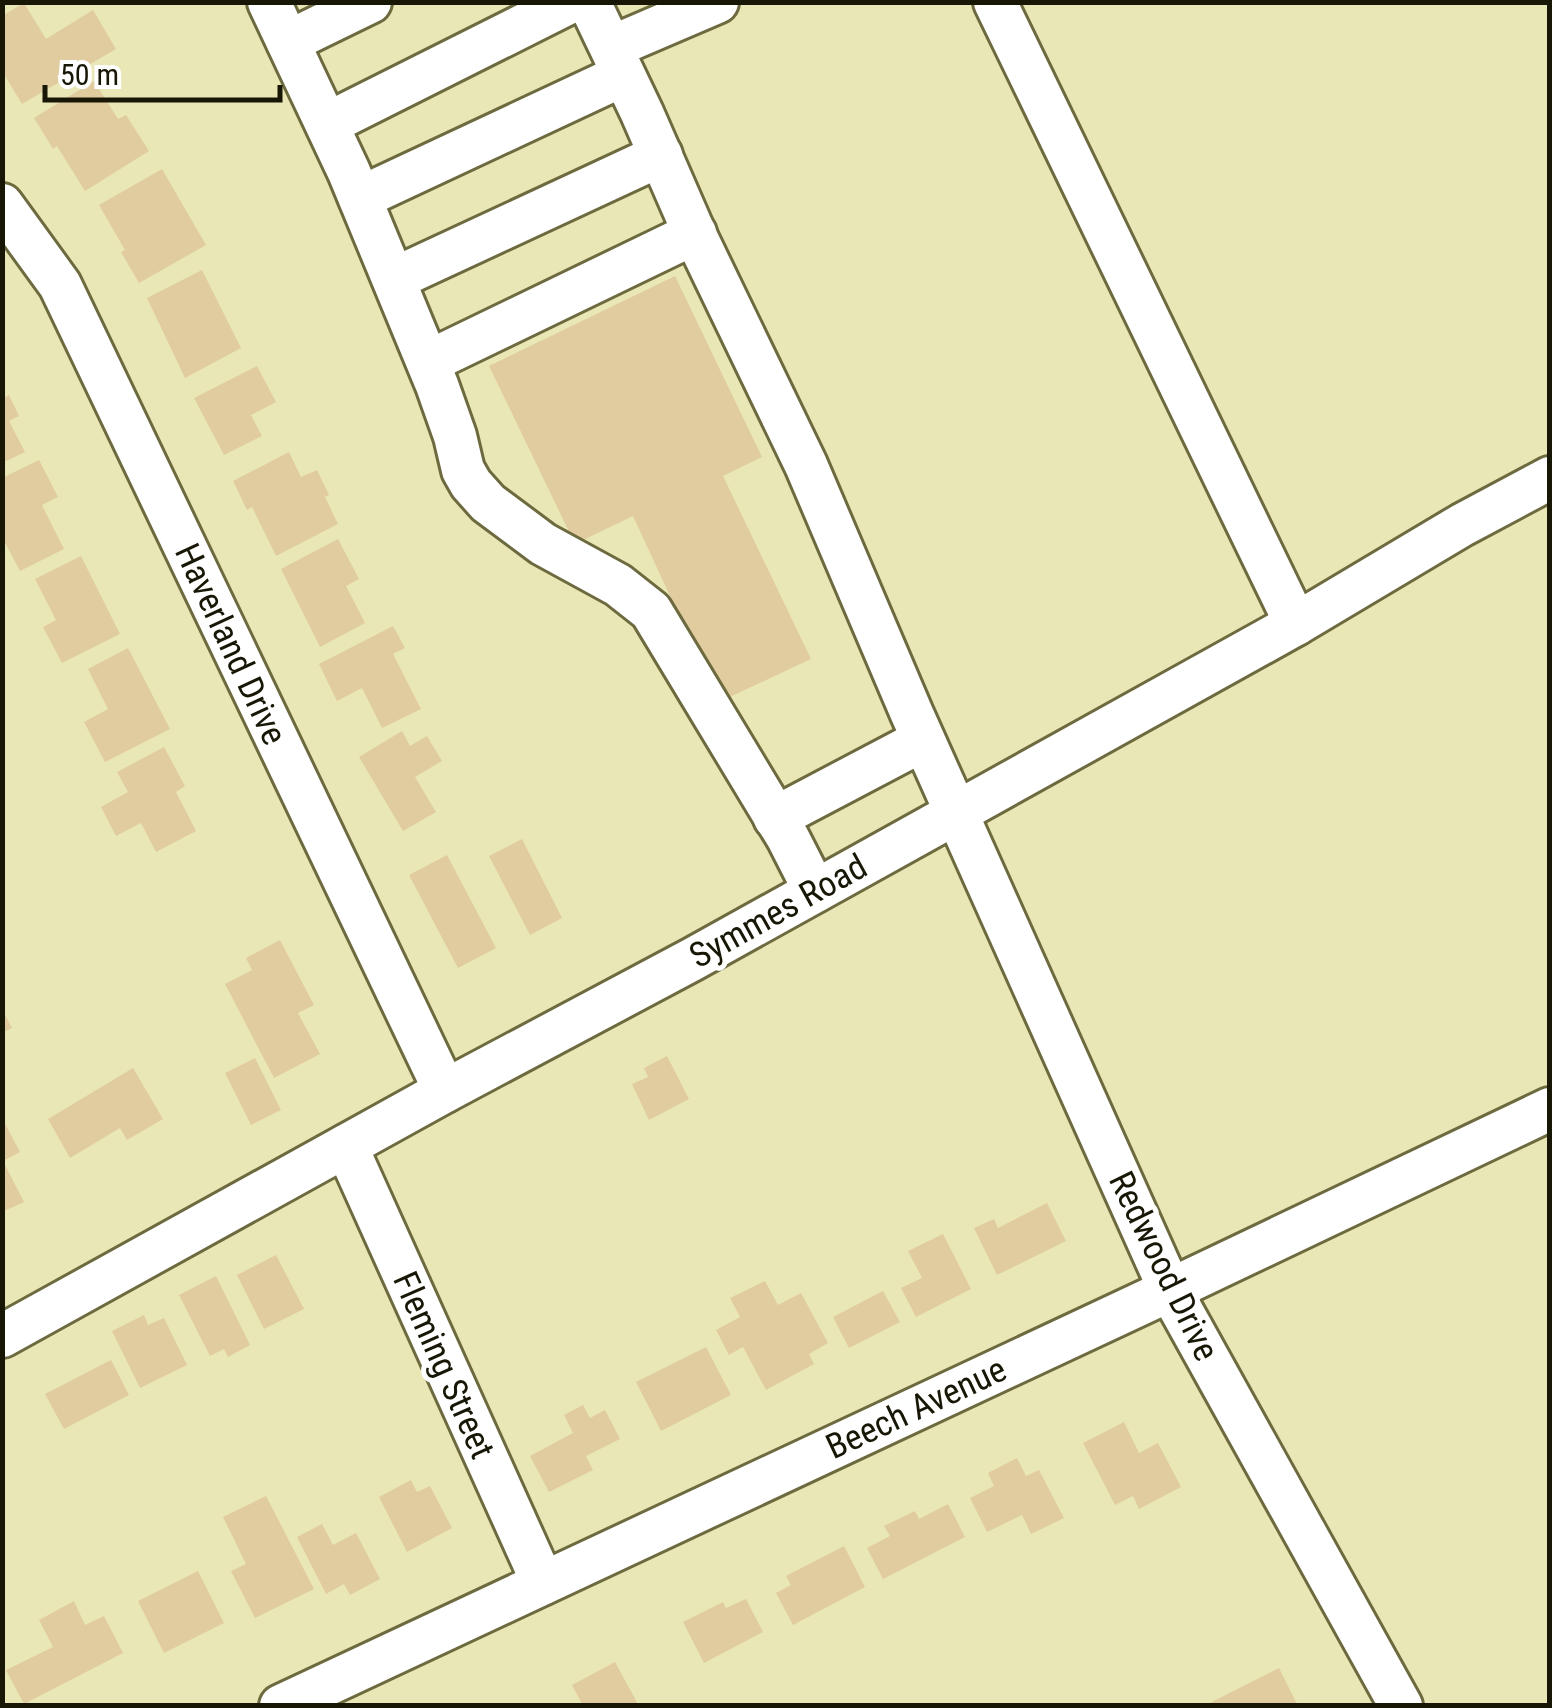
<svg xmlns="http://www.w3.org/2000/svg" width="1552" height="1708" font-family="'Roboto Condensed',sans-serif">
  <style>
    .building { fill: #e1cc9f }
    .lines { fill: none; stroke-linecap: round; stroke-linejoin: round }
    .minor-casing { stroke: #6c6a3e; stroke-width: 48 }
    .minor { stroke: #fff; stroke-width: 42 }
    .labels { text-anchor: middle; stroke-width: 10; stroke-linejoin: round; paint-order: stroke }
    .street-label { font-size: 35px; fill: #181706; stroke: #fff }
  </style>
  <rect width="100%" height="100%" fill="#e9e7b6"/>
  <g class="building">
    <path d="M 24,3 L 46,39 L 93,10 L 116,49 L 22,104 L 2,71 L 2,16 Z"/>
    <path d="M 94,81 L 118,119 L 126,115 L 149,151 L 85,191 L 57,146 L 53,149 L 34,118 Z"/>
    <path d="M 162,169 L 206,245 L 139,283 L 121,252 L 125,250 L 99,205 Z"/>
    <path d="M 202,270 L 241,348 L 185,378 L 147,298 Z"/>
    <path d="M 675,276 L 762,457 L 723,476 L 811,659 L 719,702 L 633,516 L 575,544 L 489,366 Z"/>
    <path d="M 257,366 L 276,402 L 251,415 L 262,436 L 224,455 L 194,398 Z"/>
    <path d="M 9,395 L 19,416 L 9,421 L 25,452 L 2,463 L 2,399 Z"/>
    <path d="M 289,452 L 301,477 L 317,470 L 329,495 L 325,497 L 338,524 L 276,556 L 252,507 L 247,510 L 233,481 Z"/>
    <path d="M 39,460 L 58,497 L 42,505 L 64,549 L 20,571 L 2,537 L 2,478 Z"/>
    <path d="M 338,539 L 359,579 L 346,586 L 365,623 L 320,647 L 281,569 Z"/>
    <path d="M 81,556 L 120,634 L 62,663 L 43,627 L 56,620 L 35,579 Z"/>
    <path d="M 393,626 L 405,648 L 393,654 L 421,709 L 382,728 L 362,688 L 337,701 L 319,664 Z"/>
    <path d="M 128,648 L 170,729 L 105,762 L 84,722 L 108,709 L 88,669 Z"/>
    <path d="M 402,731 L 410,746 L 427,736 L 442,761 L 415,777 L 436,812 L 403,831 L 359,757 Z"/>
    <path d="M 164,747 L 185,786 L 176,792 L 196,831 L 156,852 L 141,823 L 116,836 L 101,807 L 128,792 L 117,772 Z"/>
    <path d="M 522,839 L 562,918 L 530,935 L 489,856 Z"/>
    <path d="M 447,855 L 496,948 L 458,968 L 409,875 Z"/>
    <path d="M 280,940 L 314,1005 L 298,1013 L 320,1054 L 274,1078 L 225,984 L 252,970 L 246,958 Z"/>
    <path d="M 2,1009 L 12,1028 L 2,1033 Z"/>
    <path d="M 667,1056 L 689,1099 L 649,1120 L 632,1084 L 648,1077 L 644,1068 Z"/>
    <path d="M 255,1058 L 281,1110 L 251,1125 L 225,1073 Z"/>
    <path d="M 133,1068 L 163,1119 L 127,1140 L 120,1128 L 70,1158 L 48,1119 Z"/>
    <path d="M 2,1118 L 20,1152 L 3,1161 L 24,1202 L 2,1212 Z"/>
    <path d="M 1047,1203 L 1066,1241 L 997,1275 L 974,1228 L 994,1219 L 998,1228 Z"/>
    <path d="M 943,1234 L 971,1289 L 916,1317 L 901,1288 L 922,1278 L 908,1251 Z"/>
    <path d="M 276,1255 L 304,1309 L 264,1329 L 237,1275 Z"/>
    <path d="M 216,1276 L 250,1345 L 228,1357 L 224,1349 L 210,1356 L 179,1295 Z"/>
    <path d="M 765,1281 L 778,1305 L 801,1293 L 828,1343 L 809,1354 L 814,1364 L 766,1390 L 743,1347 L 729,1355 L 716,1330 L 740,1317 L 730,1298 Z"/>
    <path d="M 883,1291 L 900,1322 L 849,1348 L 833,1317 Z"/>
    <path d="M 144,1315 L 148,1325 L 164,1318 L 187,1365 L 140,1388 L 112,1331 Z"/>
    <path d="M 706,1347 L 731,1395 L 661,1431 L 636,1382 Z"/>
    <path d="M 111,1360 L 129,1395 L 64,1429 L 45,1394 Z"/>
    <path d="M 583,1405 L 590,1418 L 605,1410 L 620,1439 L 586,1456 L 593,1470 L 549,1492 L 530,1456 L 573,1433 L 564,1415 Z"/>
    <path d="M 1124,1422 L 1139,1453 L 1158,1443 L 1181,1487 L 1139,1509 L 1133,1496 L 1115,1505 L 1083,1443 Z"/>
    <path d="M 1017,1458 L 1026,1476 L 1039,1470 L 1064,1518 L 1031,1534 L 1022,1515 L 987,1532 L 970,1498 L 994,1486 L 988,1473 Z"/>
    <path d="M 411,1480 L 417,1492 L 430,1486 L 452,1528 L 407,1552 L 379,1497 Z"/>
    <path d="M 266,1496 L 314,1589 L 255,1618 L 231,1571 L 246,1564 L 223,1517 Z"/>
    <path d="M 948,1504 L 965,1537 L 883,1579 L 867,1548 L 890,1536 L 884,1526 L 915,1511 L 919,1519 Z"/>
    <path d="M 322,1524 L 333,1545 L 356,1533 L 380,1579 L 350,1595 L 344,1584 L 326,1594 L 297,1537 Z"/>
    <path d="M 844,1546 L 865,1587 L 793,1625 L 776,1593 L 791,1585 L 786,1576 Z"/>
    <path d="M 198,1571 L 224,1623 L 164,1653 L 138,1601 Z"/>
    <path d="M 746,1599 L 763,1632 L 704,1663 L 683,1622 L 723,1602 L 726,1608 Z"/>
    <path d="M 74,1601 L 85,1625 L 104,1616 L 123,1653 L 24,1704 L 6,1670 L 53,1647 L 39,1620 Z"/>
    <path d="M 615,1662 L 639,1706 L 583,1706 L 572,1685 Z"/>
    <path d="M 1279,1668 L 1298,1706 L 1204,1706 Z"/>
  </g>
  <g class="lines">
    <g class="minor-casing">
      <g id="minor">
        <path d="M 269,2 L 349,172 L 437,385 L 455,436 L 463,470 L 471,484 L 488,503 L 543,544 L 618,585 L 651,611 L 788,838 L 815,891"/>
        <path d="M 589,2 L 642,113 L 696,237 L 806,465 L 912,714 L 1170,1290 L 1401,1706"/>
        <path d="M 995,2 L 1296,624"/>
        <path d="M 626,41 L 717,2"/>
        <path d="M 288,42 L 370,2"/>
        <path d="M 327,124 L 570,2"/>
        <path d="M 360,198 L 623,75"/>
        <path d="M 2,205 L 60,285 L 445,1091"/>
        <path d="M 394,279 L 661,155"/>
        <path d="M 428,362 L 695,233"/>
        <path d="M 775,818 L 923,740"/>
        <path d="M 346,1146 L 543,1583"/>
        <path d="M 2,1336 L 445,1091 L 693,959 L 1296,624 L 1462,525 L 1550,478"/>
        <path d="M 281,1706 L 1170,1290 L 1550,1109"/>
      </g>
    </g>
    <use href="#minor" class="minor"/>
  </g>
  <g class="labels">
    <g class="street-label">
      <text transform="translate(231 644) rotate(65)" y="12">Haverland Drive</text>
      <text transform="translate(778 911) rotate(-29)" y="12">Symmes Road</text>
      <text transform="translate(1164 1266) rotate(64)" y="12">Redwood Drive</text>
      <text transform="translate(444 1365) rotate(66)" y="12">Fleming Street</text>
      <text transform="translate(916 1408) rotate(-25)" y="12">Beech Avenue</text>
    </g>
  </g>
  <rect width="1552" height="1708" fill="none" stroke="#181706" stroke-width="10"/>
  <path d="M45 85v15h235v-15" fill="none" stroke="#181706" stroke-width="5"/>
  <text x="60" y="85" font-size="30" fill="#181706" stroke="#ffffff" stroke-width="8" paint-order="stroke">50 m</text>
</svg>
